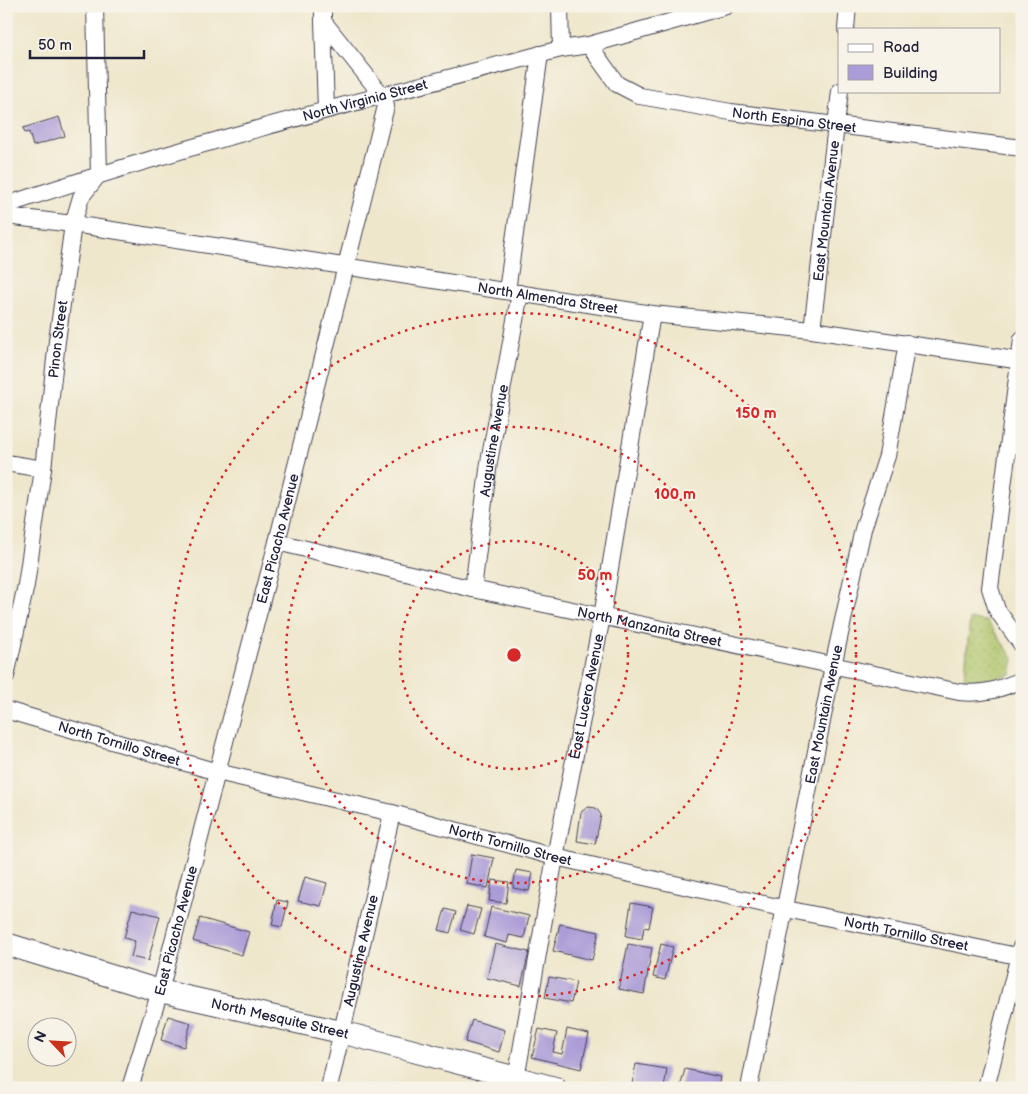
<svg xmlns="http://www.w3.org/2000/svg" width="1028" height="1094" font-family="'Balsamiq Sans',sans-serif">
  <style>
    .green { fill: url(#green-dots); stroke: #687352 }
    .building { fill: #ab9bd7 }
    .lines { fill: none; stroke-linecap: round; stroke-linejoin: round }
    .street-casing { stroke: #414051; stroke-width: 18 }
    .secondary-casing { stroke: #414051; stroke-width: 24 }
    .street { stroke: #fff; stroke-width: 16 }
    .secondary { stroke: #fff; stroke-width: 22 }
    .ring { fill: none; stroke: #d62828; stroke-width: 2.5; stroke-dasharray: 2.5 5 }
    .labels { text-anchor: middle; stroke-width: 4; stroke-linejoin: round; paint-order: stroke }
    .street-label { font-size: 14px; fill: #22223b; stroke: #f7f3e8 }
    .centre { fill: #d62828; stroke: #f7f3e8; stroke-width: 2.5 }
    .ring-label { font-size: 15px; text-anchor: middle; font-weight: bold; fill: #d62828; stroke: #f7f3e8; stroke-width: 4; stroke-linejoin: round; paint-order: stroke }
  </style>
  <defs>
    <pattern id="green-dots" width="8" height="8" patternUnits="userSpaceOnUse" patternTransform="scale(1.25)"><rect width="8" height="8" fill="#aec469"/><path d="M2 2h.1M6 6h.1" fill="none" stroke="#95a85c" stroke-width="1.8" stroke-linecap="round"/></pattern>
  </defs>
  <rect width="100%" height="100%" fill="#f7f3e8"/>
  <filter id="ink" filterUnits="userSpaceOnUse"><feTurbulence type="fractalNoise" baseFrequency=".02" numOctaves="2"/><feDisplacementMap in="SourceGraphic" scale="10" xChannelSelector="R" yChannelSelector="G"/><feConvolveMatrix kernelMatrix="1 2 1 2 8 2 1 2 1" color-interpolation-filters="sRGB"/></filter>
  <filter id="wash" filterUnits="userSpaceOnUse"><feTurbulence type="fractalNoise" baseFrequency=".0096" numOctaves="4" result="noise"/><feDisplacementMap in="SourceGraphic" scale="20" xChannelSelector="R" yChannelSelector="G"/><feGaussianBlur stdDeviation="1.12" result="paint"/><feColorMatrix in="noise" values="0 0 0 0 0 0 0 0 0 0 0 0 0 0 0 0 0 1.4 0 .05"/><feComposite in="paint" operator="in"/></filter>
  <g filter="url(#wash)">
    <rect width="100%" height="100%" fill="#efe7cc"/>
    <path class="green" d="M 970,619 L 987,621 L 1014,659 L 1011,674 L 979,682 L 964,680 Z"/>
    <g id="blocks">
      <g class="building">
        <path d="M 59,117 L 65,136 L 33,146 L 29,132 L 25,133 L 23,128 Z"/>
        <path d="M 588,807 L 596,808 L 601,815 L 595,844 L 577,841 L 581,812 Z"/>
        <path d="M 472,854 L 494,858 L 488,888 L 467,884 Z"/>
        <path d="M 516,870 L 533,873 L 529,891 L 513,888 Z"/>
        <path d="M 305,877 L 327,883 L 321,906 L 298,901 Z"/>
        <path d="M 492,880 L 509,882 L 506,903 L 489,901 Z"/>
        <path d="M 277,900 L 288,902 L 282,927 L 272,925 Z"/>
        <path d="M 631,903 L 653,907 L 649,928 L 644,927 L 642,939 L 626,936 Z"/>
        <path d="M 467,906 L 481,909 L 474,934 L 460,930 Z"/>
        <path d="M 491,907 L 529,916 L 524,938 L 509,935 L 507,943 L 484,937 Z"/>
        <path d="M 132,909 L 160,916 L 148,961 L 131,957 L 135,941 L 124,938 Z"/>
        <path d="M 445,909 L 456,912 L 450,933 L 439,930 Z"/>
        <path d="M 200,918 L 249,932 L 242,955 L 193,941 Z"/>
        <path d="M 560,924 L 599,932 L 592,960 L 553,951 Z"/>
        <path d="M 495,944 L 529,952 L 521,986 L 487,978 Z"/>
        <path d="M 628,944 L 652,948 L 644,994 L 619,989 Z"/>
        <path d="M 661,944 L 673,947 L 665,980 L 653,977 Z"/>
        <path d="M 549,977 L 576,982 L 571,1003 L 545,998 Z"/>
        <path d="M 168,1016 L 191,1023 L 184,1047 L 161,1040 Z"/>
        <path d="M 472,1020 L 505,1030 L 499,1052 L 465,1042 Z"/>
        <path d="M 539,1029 L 557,1033 L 553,1052 L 562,1054 L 567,1029 L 589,1034 L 581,1069 L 532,1057 Z"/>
        <path d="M 636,1064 L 667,1069 L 664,1088 L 632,1084 Z"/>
        <path d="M 685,1069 L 720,1077 L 718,1088 L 680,1088 Z"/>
      </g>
    </g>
  </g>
  <g filter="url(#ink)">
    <use href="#blocks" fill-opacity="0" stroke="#414051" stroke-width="1"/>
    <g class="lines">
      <g class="street-casing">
        <g id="street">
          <path d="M 560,6 L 561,49"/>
          <path d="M 323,21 L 326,110"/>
          <path d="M 846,29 L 848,6"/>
          <path id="s1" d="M 589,45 L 617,84 L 640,96 L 731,112 L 1022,148"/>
          <path id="s2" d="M 6,205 C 188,144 375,97 561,49 L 589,45 L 726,6"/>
          <path id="s3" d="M 6,216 L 73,224 L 652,314 L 812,330 L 1022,361"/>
          <path d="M 507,291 L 540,54"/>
          <path id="s4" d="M 812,330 L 840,91"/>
          <path d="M 1022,339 L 990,588 L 997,610 L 1022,645"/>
          <path d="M 6,463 L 43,469"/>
          <path id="s5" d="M 277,542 L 473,589 L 959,692 C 983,695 1000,689 1022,680"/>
          <path id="s6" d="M 473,589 L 489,462 L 520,293"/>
          <path id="s7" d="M 6,676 L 26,585 L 43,469 L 57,341 L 73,224 L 81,197 L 99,174 L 95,6"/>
          <path id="s8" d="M 6,710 L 217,772 L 392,813 L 555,857 L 786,909 L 1022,957"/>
          <path id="s9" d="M 516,1079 L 555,857 L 602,617 L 652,314"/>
          <path id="s10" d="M 130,1088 L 160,991 L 277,542 L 386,106 L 381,94 L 323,21 L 323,6"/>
          <path id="s11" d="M 329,1088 L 392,813"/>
          <path id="s12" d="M 749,1088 L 833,666 L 863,529 L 887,456 L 907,343"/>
          <path d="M 986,1088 L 1021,947"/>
        </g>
      </g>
      <g class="secondary-casing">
        <g id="secondary">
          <path id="s13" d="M 6,944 L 160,991 L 341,1032 L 555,1088"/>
        </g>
      </g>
      <use href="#street" class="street"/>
      <use href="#secondary" class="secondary"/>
    </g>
  </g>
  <g class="ring">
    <circle cx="514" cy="655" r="114"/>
    <circle cx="514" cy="655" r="228"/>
    <circle cx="514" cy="655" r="342"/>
  </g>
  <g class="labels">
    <g class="street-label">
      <text dy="5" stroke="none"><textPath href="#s2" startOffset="374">North Virginia Street</textPath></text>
      <text dy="5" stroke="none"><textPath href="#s1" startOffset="230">North Espina Street</textPath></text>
      <text dy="5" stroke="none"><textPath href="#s4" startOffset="120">East Mountain Avenue</textPath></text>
      <text dy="5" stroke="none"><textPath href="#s3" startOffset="548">North Almendra Street</textPath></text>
      <text dy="5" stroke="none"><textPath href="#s7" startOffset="341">Pinon Street</textPath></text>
      <text dy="5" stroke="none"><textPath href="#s6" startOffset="150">Augustine Avenue</textPath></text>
      <text dy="5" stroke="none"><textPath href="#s10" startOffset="569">East Picacho Avenue</textPath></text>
      <text dy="5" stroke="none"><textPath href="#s5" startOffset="382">North Manzanita Street</textPath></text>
      <text dy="5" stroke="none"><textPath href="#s9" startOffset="389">East Lucero Avenue</textPath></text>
      <text dy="5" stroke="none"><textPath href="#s12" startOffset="381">East Mountain Avenue</textPath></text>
      <text dy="5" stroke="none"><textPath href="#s8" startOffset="118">North Tornillo Street</textPath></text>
      <text dy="5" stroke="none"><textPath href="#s8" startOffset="522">North Tornillo Street</textPath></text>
      <text dy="5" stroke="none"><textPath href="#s10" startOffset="164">East Picacho Avenue</textPath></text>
      <text dy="5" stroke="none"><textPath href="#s8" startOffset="928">North Tornillo Street</textPath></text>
      <text dy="5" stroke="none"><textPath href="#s11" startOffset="141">Augustine Avenue</textPath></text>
      <text dy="5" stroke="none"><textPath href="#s13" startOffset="284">North Mesquite Street</textPath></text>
    </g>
  </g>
  <circle cx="514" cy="655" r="8" class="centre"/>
  <g class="ring-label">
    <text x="756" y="418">150 m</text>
    <text x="675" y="499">100 m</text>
    <text x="595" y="580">50 m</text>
  </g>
  <rect width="1028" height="1094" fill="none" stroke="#f7f3e8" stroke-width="25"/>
  <rect x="838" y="28" width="162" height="65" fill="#f7f3e8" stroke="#a29fa3"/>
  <rect x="848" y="44" width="25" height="8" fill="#ffffff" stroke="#a29fa3"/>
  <text x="883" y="52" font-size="15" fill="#22223b">Road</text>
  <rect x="848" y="65" width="25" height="15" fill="#ab9bd7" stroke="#a29fa3"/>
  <text x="883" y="78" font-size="15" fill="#22223b">Building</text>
  <g transform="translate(52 1042) rotate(295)"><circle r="24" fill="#f7f3e8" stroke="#a29fa3"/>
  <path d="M0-4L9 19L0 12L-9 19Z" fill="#c8321e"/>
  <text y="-8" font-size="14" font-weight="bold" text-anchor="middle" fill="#22223b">N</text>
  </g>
  <path d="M30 50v8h114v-8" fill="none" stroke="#22223b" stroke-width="2.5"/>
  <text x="38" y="50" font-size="15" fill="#22223b" stroke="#f7f3e8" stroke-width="4" paint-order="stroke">50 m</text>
</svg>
